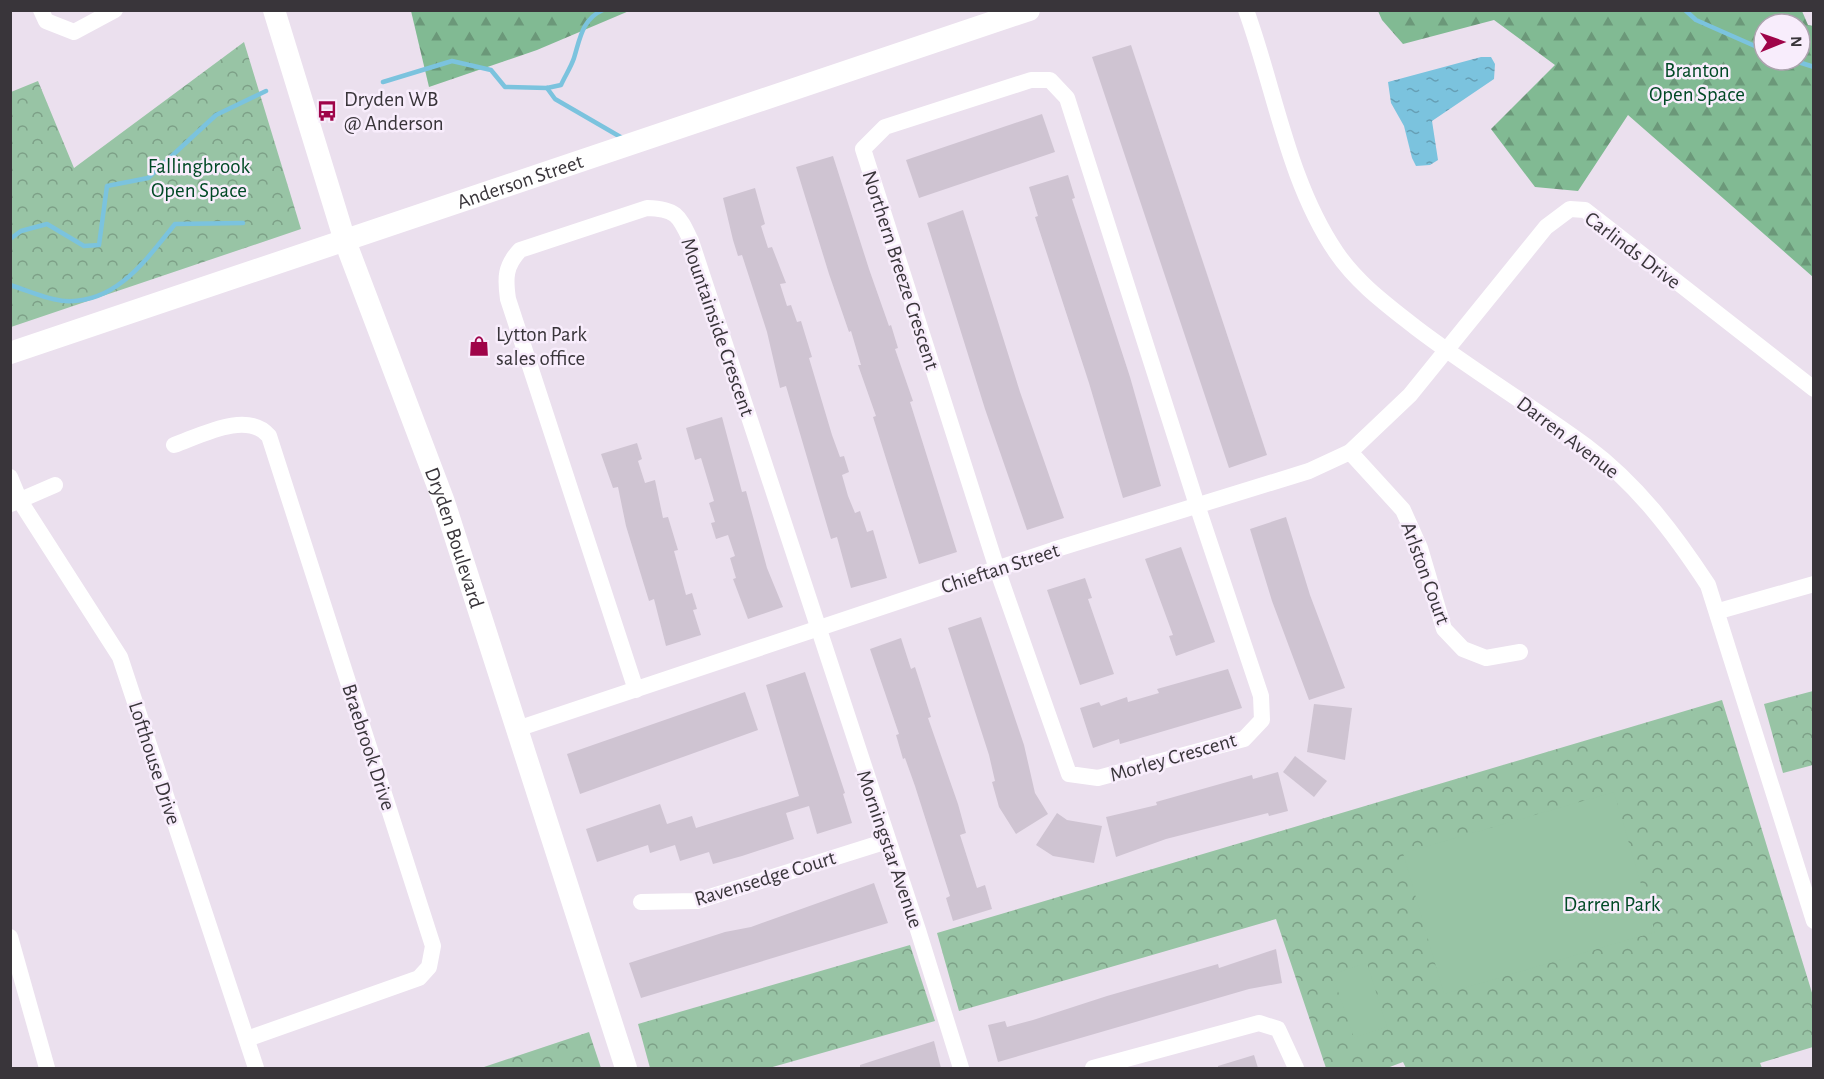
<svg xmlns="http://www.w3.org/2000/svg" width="1824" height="1079" font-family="'Alegreya Sans',sans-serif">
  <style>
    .forest { fill: url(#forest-firs); fill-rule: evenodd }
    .park { fill: url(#park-crowns) }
    .garden { fill: #98c4a5 }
    .water { fill: url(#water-ripples) }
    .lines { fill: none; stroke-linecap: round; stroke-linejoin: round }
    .stream { stroke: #7bc3de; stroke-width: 4.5 }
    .building { fill: #cfc4d2 }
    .street { stroke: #fff; stroke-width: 16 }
    .secondary { stroke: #fff; stroke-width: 22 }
    .labels { text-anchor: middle; stroke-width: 5; stroke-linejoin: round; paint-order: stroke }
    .park-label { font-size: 21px; fill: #004925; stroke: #f8edfc }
    .poi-label { font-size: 21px; fill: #39353a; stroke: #f8edfc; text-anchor: start }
    .street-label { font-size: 21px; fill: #39353a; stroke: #f8edfc }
  </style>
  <defs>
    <pattern id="forest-firs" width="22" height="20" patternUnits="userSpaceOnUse" patternTransform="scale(1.5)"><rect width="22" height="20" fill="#81ba93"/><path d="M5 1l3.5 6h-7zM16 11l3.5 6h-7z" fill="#6b9879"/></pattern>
    <pattern id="park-crowns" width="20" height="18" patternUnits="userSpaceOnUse" patternTransform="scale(1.5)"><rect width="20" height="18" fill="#98c4a5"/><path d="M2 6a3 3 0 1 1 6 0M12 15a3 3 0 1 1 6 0" fill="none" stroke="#7da087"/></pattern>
    <pattern id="water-ripples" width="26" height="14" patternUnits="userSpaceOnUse" patternTransform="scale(1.5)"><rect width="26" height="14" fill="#7bc3de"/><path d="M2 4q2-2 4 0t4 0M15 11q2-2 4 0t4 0" fill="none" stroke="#669fb5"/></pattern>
  </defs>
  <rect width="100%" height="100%" fill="#ebe0ee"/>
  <g class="forest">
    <path d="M 411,11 L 411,10 L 629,11 L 537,50 L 429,87 Z"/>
    <path d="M 1378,11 L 1802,11 L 1808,25 L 1814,26 L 1813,277 L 1628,115 L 1578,191 L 1535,187 L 1491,129 L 1555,65 L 1494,20 L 1403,44 L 1382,20 ZM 1764,24 L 1800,24 L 1800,60 L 1764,60 Z"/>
  </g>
  <g class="park">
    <path d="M 244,42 L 301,229 L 11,327 L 11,92 L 38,81 L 74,168 Z"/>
    <path d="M 1813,691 L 1813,765 L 1783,773 L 1764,704 Z"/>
    <path d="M 1722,700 L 1813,996 L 1813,1047 L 1760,1063 L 1762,1068 L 1406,1068 L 1403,1062 L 1387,1068 L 1326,1068 L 1276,919 L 959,1011 L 937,933 Z"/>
    <path d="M 910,945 L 935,1021 L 769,1068 L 650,1068 L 638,1024 Z"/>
    <path d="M 589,1032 L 601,1068 L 481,1068 Z"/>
  </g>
  <g class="garden">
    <path d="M 1614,792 L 1655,932 L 1444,994 L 1403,853 Z"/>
    <path d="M 1367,963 L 1387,1027 L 1354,1038 L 1332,974 Z"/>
  </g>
  <path class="water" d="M 1481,57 L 1491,57 L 1495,64 L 1494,79 L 1432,121 L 1438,160 L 1430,165 L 1416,166 L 1412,158 L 1404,126 L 1391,103 L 1388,82 Z"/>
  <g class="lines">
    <g class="stream">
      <path d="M 1685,10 L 1696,20 L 1764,50"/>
      <path d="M 1792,60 L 1814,67"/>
      <path d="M 383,82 L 452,61 L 491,70 L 505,87 L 547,88 L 561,85 C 565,76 571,67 574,58 C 580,39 582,19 603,10"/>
      <path d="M 547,88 L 555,99 L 624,139"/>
      <path d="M 10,239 L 21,231 L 47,224 L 84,246 L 99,245 L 107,186 L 148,178 L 216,115 L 266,91"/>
      <path d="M 10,285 C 27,290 47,300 65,301 C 116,304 146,260 175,224 L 243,223"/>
    </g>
  </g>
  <g class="building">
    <path d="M 1131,45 L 1267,455 L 1229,468 L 1092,57 Z"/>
    <path d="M 1042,114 L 1055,152 L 919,198 L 906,160 Z"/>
    <path d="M 833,156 L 869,269 L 889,326 L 891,325 L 898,348 L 895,349 L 913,401 L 910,402 L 957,552 L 919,564 L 873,417 L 876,416 L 858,365 L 861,365 L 851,331 L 849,332 L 829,274 L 796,167 Z"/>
    <path d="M 1068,175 L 1075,198 L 1072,199 L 1130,377 L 1161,486 L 1123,498 L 1089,383 L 1035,217 L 1038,216 L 1029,187 Z"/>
    <path d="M 755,188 L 765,224 L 761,226 L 768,248 L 772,247 L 786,283 L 780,284 L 787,306 L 791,305 L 797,322 L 801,321 L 812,357 L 809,358 L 832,435 L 840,457 L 844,456 L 849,472 L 842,475 L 848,496 L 855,513 L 860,511 L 867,532 L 873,530 L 887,578 L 851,588 L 837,537 L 831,539 L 786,386 L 780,388 L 767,332 L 742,255 L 738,256 L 733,240 L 723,198 Z"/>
    <path d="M 963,210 L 1020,392 L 1064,518 L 1027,530 L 985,409 L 927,223 Z"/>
    <path d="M 722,417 L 742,492 L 746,491 L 767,568 L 783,607 L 748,619 L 733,579 L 736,578 L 730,558 L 735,556 L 728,535 L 716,539 L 711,523 L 715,522 L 709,503 L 714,501 L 701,458 L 695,460 L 686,428 Z"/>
    <path d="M 637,443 L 642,459 L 638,461 L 645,483 L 655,480 L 663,518 L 668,517 L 678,550 L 674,551 L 686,595 L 692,593 L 697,609 L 693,610 L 701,635 L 666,646 L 654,599 L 649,601 L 626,526 L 618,487 L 613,488 L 601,454 Z"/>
    <path d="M 1286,517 L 1310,595 L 1345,688 L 1309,700 L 1272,601 L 1250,529 Z"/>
    <path d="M 1181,547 L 1215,642 L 1176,656 L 1169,636 L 1173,635 L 1145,559 Z"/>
    <path d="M 1085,578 L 1092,598 L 1088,599 L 1114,674 L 1080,685 L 1047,590 Z"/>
    <path d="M 981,617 L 1024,745 L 1035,793 L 1048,814 L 1016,834 L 999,807 L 992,782 L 995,781 L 989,755 L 948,628 Z"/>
    <path d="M 901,638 L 911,669 L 915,667 L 931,717 L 928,718 L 958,804 L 966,833 L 960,835 L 977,888 L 985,885 L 992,909 L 953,921 L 946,898 L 950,896 L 915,786 L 905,758 L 903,759 L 896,735 L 899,734 L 870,649 Z"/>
    <path d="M 1228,669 L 1242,708 L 1120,744 L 1119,739 L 1093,748 L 1080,708 L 1099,702 L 1101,706 L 1127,697 L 1128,702 L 1159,693 L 1157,689 Z"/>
    <path d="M 805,672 L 845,793 L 843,794 L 852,823 L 817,834 L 809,806 L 786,813 L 794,839 L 742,856 L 713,864 L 709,852 L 680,861 L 675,845 L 650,853 L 648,845 L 597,862 L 586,829 L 633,813 L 660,804 L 667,824 L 692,816 L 696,828 L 799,796 L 766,685 Z"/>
    <path d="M 745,692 L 758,730 L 580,794 L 567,754 Z"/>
    <path d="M 1314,704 L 1352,708 L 1345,760 L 1307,752 Z"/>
    <path d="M 1295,756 L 1327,781 L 1314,797 L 1283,772 Z"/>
    <path d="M 1278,772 L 1288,811 L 1269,816 L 1268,813 L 1166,839 L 1116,857 L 1106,817 L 1157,805 L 1156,802 L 1252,775 L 1253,779 Z"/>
    <path d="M 1057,813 L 1067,820 L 1102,826 L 1094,863 L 1053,856 L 1036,845 Z"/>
    <path d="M 874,883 L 888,923 L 641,998 L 629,963 L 725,932 L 751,927 Z"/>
    <path d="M 1276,949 L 1282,983 L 1249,989 L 998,1062 L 988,1025 L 1005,1021 L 1007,1027 L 1033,1020 L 1107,996 L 1218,964 L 1219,968 Z"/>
    <path d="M 934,1041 L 941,1068 L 860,1068 L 860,1065 Z"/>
    <path d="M 1254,1055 L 1258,1068 L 1218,1068 L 1218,1066 Z"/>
  </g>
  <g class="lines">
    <g class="street">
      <path d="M 41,10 L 46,21 L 74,32 L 115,10"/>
      <path d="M 1246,10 C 1275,90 1288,181 1336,252 C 1357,283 1386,304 1415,327 C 1470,369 1530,405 1586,446 C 1637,484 1674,533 1708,585 L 1814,921"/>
      <path d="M 1031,80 L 1050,80 L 1067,98 L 1197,505 L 1261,696 L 1262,720 L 1244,739 L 1098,778 L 1069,774 L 997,569 L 863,149 L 885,127 Z"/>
      <path d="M 174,445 C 200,436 247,410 269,436 L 433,946 L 429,967 L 419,978 L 247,1039"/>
      <path d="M 1350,452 L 1403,510 L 1420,548 L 1444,629 L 1463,649 L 1486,658 L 1520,652"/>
      <path d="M 10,477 L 20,501 L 120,657 L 256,1068"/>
      <path d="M 11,504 L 55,485"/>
      <path d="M 1719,611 L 1814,584"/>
      <path d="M 636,690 L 508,299 C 505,278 505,266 520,250 L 647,208 C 677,209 679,216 691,241 L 918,930 L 961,1068"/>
      <path d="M 517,729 L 1053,550 L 1309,471 L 1350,452 L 1410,395 L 1546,227 L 1570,209 L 1585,210 L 1814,389"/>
      <path d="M 641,902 L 697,901 L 887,841"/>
      <path d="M 10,937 L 47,1068"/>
      <path d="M 1093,1068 L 1259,1023 L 1278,1029 L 1296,1068"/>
    </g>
    <g class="secondary">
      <path id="s1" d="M 274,10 L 345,241 L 444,502 L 626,1068"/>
      <path id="s2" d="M 10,353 L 1029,10"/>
    </g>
  </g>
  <defs>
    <g id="bus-bare" transform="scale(1.62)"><path d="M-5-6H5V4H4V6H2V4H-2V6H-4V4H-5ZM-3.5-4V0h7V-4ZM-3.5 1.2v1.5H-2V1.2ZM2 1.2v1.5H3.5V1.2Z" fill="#9f0449" stroke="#f8edfc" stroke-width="2.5" paint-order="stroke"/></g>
    <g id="shop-bare" transform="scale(1.62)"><path d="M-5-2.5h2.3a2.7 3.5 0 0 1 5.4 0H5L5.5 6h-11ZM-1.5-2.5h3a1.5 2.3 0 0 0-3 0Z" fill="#9f0449" stroke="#f8edfc" stroke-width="2.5" paint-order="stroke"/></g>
  </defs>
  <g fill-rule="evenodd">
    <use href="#bus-bare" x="327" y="111"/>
    <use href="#shop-bare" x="479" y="346"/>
  </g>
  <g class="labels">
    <g class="park-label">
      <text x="1697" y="77">Branton<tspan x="1697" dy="24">Open Space</tspan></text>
      <text x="199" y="173">Fallingbrook<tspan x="199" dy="24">Open Space</tspan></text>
      <text x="1612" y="911">Darren Park</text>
    </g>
    <g class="poi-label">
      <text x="344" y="106">Dryden WB<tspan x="344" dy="24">@ Anderson</tspan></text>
      <text x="496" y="341">Lytton Park<tspan x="496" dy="24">sales office</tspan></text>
    </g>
    <g class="street-label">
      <text dy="7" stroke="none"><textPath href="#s2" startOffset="538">Anderson Street</textPath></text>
      <text transform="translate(1633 250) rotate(37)" y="7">Carlinds Drive</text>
      <text transform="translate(901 270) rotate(72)" y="7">Northern Breeze Crescent</text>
      <text transform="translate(718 327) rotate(71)" y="7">Mountainside Crescent</text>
      <text transform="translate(1568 437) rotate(37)" y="7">Darren Avenue</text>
      <text dy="7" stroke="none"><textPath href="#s1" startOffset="558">Dryden Boulevard</textPath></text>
      <text transform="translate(1000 568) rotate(-18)" y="7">Chieftan Street</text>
      <text transform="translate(1426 573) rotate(70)" y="7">Arlston Court</text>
      <text transform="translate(369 747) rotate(72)" y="7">Braebrook Drive</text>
      <text transform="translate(1173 757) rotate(-16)" y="7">Morley Crescent</text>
      <text transform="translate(155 763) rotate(72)" y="7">Lofthouse Drive</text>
      <text transform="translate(890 849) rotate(71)" y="7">Morningstar Avenue</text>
      <text transform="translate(765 878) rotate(-17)" y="7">Ravensedge Court</text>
    </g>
  </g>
  <rect width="1824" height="1079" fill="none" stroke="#39353a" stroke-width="24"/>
  <g transform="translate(1782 42) rotate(89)"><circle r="28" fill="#f8edfc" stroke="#aca3ae" stroke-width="1.5"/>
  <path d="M0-4.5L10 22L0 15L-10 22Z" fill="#9f0449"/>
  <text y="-9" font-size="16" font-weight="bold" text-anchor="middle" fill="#39353a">N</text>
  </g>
</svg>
